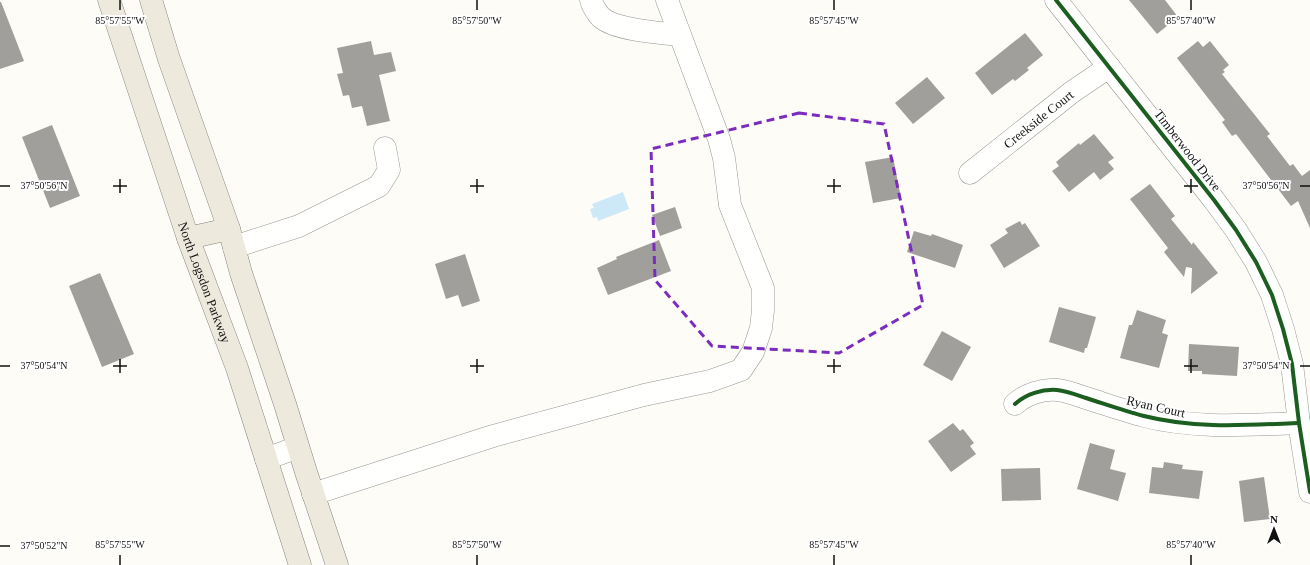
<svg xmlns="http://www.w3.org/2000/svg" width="1310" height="565" font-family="'Times New Roman',serif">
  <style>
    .water { fill: #cde8f7 }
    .building { fill: #a19f9c }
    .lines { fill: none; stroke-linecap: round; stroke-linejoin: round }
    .minor-casing { stroke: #979795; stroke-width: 23 }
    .major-casing { stroke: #858482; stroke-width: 23 }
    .minor { stroke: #fffffe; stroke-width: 22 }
    .major { stroke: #ede9dc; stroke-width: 22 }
    .cycleway-casing { stroke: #fff; stroke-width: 6 }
    .cycleway { stroke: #1b5e20; stroke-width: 4 }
    .marked { fill: none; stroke: #7b2cbf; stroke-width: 3; stroke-dasharray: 8 5; stroke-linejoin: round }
    .ticks { fill: none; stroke: #111; stroke-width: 1.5 }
    .labels { text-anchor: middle; stroke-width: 4; stroke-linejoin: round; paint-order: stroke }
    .street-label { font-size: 13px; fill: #111; stroke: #fff }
    .ticks-label { font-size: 10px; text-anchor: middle; fill: #111; stroke: #fff; stroke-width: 4; stroke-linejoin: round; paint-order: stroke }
  </style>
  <rect width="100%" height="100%" fill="#fdfcf7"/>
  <path class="water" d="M 623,192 L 629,209 L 598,221 L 597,217 L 593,218 L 590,209 L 594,208 L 592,204 Z"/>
  <g class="building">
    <path d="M 1129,0 L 1165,0 L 1178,17 L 1157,34 Z"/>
    <path d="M 0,2 L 1,2 L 24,61 L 0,69 Z"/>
    <path d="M 1025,33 L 1043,55 L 1027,68 L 1029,70 L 1015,81 L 1013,79 L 992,95 L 975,73 Z"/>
    <path d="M 371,41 L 374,55 L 391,52 L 396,71 L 379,75 L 390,121 L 367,126 L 362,106 L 352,108 L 349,95 L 343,96 L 337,74 L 343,73 L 337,48 Z"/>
    <path d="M 1198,41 L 1203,47 L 1210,41 L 1229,65 L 1223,70 L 1225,72 L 1222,74 L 1270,134 L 1267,136 L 1290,166 L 1293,164 L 1302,176 L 1310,170 L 1310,228 L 1298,201 L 1291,206 L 1236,134 L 1232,136 L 1222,122 L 1225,120 L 1177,58 Z"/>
    <path d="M 927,77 L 945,98 L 913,124 L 895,103 Z"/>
    <path d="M 52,125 L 80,196 L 50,208 L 22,137 Z"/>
    <path d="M 1094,134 L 1114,158 L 1108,162 L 1114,169 L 1100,180 L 1094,172 L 1069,192 L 1052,171 L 1059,166 L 1056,162 L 1079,143 L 1080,145 Z"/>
    <path d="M 893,157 L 901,198 L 873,203 L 865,162 Z"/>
    <path d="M 1150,184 L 1175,216 L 1171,219 L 1192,245 L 1193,242 L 1218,273 L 1191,294 L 1192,268 L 1186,267 L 1184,277 L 1164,252 L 1168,248 L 1130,199 Z"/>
    <path d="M 675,207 L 682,228 L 660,236 L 652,215 Z"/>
    <path d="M 1020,221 L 1022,225 L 1025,223 L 1040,246 L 1004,268 L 990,245 L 1008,233 L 1005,229 Z"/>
    <path d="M 914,231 L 931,236 L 932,234 L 963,245 L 955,268 L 907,252 Z"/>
    <path d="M 659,240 L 671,271 L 608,295 L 597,268 L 617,259 L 616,257 Z"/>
    <path d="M 465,254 L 480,301 L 462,307 L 458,295 L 446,299 L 435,264 Z"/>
    <path d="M 100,273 L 134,354 L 102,367 L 69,286 Z"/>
    <path d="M 1059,307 L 1096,317 L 1087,348 L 1085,348 L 1084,353 L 1049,342 Z"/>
    <path d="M 1137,310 L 1166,320 L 1162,333 L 1168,335 L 1159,368 L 1120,358 L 1129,325 L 1132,325 Z"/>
    <path d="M 942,331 L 971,347 L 952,381 L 923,365 Z"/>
    <path d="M 1189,344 L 1239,347 L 1237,376 L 1202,374 L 1202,371 L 1188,371 Z"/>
    <path d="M 953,423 L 960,431 L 963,429 L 974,443 L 970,446 L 976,454 L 951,472 L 928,441 Z"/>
    <path d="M 1090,443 L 1115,450 L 1110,469 L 1126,473 L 1118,501 L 1077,489 Z"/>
    <path d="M 1164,462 L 1183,465 L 1182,469 L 1203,471 L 1199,499 L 1149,493 L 1152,467 L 1163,468 Z"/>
    <path d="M 1040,468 L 1041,500 L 1002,501 L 1001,469 Z"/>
    <path d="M 1264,477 L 1270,519 L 1244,522 L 1239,481 Z"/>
  </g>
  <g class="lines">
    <g class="minor-casing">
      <g id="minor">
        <path d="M 591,0 C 592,5 598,15 602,18 C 616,30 661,33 680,35"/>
        <path d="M 1056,0 L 1214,200 L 1236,230 L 1256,262 L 1272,295 L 1283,329 L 1292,364 L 1299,423 L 1310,492"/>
        <path id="s1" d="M 970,173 L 1072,92 L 1109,67"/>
        <path d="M 234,247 L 299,226 L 379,186 L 389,170 L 385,148"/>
        <path d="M 1015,404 C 1026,394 1042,389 1057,390 C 1067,391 1077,395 1086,398 C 1105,404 1125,411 1144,416 C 1195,429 1247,425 1299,423"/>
        <path d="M 266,459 L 298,447"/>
        <path d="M 313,494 L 493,436 L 644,395 L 710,381 L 741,370 L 753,352 L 761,328 L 763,310 L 763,288 L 730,205 L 724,158 L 719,139 L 667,0"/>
      </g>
    </g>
    <g class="major-casing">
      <g id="major">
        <path id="s2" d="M 109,0 L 188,238 L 237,368 L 300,565"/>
        <path d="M 151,0 L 169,59 L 229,229 L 241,273 L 285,404 L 306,472 L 337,565"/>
        <path d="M 188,238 L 229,229"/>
      </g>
    </g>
    <use href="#minor" class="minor"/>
    <use href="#major" class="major"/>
    <g class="cycleway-casing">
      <g id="cycleway">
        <path d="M 1056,0 L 1214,200 L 1236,230 L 1256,262 L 1272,295 L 1283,329 L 1292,364 L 1299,423 L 1310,492"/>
        <path d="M 1015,404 C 1026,394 1042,389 1057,390 C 1067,391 1077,395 1086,398 C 1105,404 1125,411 1144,416 C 1195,429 1247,425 1299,423"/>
      </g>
    </g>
    <use href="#cycleway" class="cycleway"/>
  </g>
  <path class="marked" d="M 799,113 L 884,124 L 923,305 L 839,353 L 712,346 L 655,280 L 651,149 Z"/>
  <path class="ticks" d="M 120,0 L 120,10M 477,0 L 477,10M 834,0 L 834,10M 1191,0 L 1191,10M 120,179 L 120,193M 477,179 L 477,193M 834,179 L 834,193M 1191,179 L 1191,193M 0,186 L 10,186M 113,186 L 127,186M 470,186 L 484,186M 827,186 L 841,186M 1184,186 L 1198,186M 1300,186 L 1310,186M 120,359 L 120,373M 477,359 L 477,373M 834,359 L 834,373M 1191,359 L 1191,373M 0,366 L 10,366M 113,366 L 127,366M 470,366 L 484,366M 827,366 L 841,366M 1184,366 L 1198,366M 1300,366 L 1310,366M 0,546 L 10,546M 120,555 L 120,565M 477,555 L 477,565M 834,555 L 834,565M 1191,555 L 1191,565"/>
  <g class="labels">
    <g class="street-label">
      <text dy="5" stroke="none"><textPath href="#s1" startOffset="87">Creekside Court</textPath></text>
      <text transform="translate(1188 150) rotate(52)" y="5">Timberwood Drive</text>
      <text dy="5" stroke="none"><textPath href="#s2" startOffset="298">North Logsdon Parkway</textPath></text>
      <text transform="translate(1156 406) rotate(13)" y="5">Ryan Court</text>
    </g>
  </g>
  <g class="ticks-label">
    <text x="120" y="24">85°57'55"W</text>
    <text x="477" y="24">85°57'50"W</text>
    <text x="834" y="24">85°57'45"W</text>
    <text x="1191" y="24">85°57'40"W</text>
    <text x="44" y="189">37°50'56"N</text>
    <text x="1266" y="189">37°50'56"N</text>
    <text x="44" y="369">37°50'54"N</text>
    <text x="1266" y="369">37°50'54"N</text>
    <text x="120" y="548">85°57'55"W</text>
    <text x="477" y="548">85°57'50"W</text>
    <text x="834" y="548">85°57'45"W</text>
    <text x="1191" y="548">85°57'40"W</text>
    <text x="44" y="549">37°50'52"N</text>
  </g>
  <g transform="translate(1274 529)" stroke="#ffffff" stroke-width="3" paint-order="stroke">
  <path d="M0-3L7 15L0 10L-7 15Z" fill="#111111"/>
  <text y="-6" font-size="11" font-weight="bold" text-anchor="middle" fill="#111111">N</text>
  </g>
</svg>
